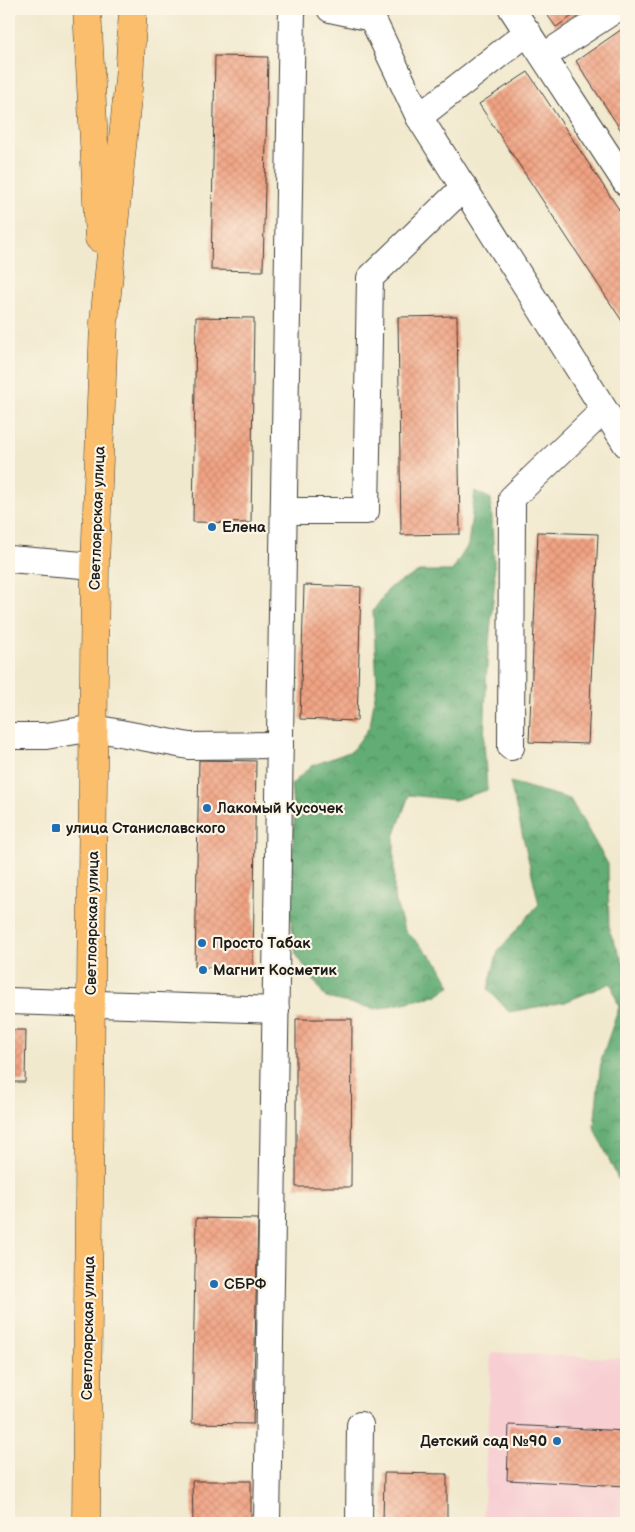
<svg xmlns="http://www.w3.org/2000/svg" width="635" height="1532" font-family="'Balsamiq Sans',sans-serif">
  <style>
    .built { fill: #f7cfd3 }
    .forest { fill: url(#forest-crowns); stroke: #3f6448 }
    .building { fill: url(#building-cross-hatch) }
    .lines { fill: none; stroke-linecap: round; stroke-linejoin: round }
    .minor-casing { stroke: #3c3b37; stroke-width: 28 }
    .major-casing { stroke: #3c3b37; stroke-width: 29 }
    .minor { stroke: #fff; stroke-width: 26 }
    .major { stroke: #fabe6d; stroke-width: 28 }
    .poi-dot { fill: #1f6fb2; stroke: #fcf5e5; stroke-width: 2 }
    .labels { text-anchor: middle; stroke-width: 4.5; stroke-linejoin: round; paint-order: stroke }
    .street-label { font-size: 15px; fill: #1c1c1c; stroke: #fcf5e5 }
    .poi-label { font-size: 15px; font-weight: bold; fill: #1c1c1c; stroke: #fcf5e5; text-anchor: start }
  </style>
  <defs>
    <pattern id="forest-crowns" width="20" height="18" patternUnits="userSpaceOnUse" patternTransform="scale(1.25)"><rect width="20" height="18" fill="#62ac74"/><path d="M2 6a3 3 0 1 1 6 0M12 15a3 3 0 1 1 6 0" fill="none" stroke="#508b5e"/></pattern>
    <pattern id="building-cross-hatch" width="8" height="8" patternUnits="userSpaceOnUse" patternTransform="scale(1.25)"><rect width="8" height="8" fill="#f1a383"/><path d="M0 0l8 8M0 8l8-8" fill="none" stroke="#ce8c71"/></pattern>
  </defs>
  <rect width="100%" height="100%" fill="#fcf5e5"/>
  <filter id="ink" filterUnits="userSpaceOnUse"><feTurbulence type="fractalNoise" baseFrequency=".02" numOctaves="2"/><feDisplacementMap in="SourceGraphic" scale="10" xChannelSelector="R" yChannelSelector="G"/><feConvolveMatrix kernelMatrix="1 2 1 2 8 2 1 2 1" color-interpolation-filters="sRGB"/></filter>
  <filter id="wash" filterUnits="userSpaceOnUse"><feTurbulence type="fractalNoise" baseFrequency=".0096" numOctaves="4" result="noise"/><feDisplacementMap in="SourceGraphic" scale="20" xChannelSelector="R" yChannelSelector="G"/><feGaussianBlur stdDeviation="1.12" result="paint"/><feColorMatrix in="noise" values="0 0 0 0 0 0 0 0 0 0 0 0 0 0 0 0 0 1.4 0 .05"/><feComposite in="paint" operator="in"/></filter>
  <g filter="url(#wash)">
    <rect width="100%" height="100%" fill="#f1e9ce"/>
    <path class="built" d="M 491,1352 L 626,1359 L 626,1523 L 483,1523 Z"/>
    <g class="forest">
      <path d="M 475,491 L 491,499 L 495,580 L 487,664 L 484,741 L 487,790 L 455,800 L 409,795 L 394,837 L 394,896 L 404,929 L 439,964 L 451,986 L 435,996 L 376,1009 L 326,998 L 296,954 L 290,913 L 294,820 L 291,785 L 311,766 L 352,751 L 370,726 L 377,683 L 373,611 L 390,587 L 421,571 L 452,571 L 468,545 Z"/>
      <path d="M 510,782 L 570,799 L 608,864 L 609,930 L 626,969 L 626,1181 L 618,1179 L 594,1127 L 601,1060 L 619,1007 L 611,983 L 565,1002 L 509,1012 L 488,989 L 498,951 L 539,904 Z"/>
    </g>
    <g id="blocks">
      <g class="building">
        <path d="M 543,9 L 583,9 L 556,27 Z"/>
        <path d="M 625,27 L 626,28 L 626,138 L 576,61 Z"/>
        <path d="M 215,56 L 268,57 L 263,271 L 211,270 Z"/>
        <path d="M 528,72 L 626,220 L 626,327 L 479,104 Z"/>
        <path d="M 457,316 L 460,534 L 401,535 L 398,317 Z"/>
        <path d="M 196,317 L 254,318 L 251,523 L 193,522 Z"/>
        <path d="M 538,532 L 598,534 L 588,744 L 529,742 Z"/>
        <path d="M 304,585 L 361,587 L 357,721 L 300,719 Z"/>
        <path d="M 199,760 L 256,761 L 253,968 L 195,967 Z"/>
        <path d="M 296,1019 L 352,1019 L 351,1187 L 296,1187 Z"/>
        <path d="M 9,1030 L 26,1030 L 25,1082 L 9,1082 Z"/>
        <path d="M 196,1218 L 258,1219 L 253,1424 L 192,1423 Z"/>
        <path d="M 509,1425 L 626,1431 L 626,1486 L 507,1480 Z"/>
        <path d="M 384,1473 L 447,1474 L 447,1523 L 383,1523 Z"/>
        <path d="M 192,1481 L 251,1481 L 251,1523 L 193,1523 Z"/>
      </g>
    </g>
  </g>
  <g filter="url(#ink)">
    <use href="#blocks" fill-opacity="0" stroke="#3c3b37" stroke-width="1"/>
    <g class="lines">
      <g class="minor-casing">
        <g id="minor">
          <path d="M 330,9 L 372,18"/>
          <path d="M 374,9 L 372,18 L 419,117 L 626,444"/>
          <path d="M 512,9 L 626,183"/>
          <path d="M 544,56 L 616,9"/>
          <path d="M 419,117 L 528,32"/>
          <path d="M 284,511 L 366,511 L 370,278 L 464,187"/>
          <path d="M 9,559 L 95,566"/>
          <path d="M 9,736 L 46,736 L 94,728 L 189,746 L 280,745"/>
          <path d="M 511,747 L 512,498 L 604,410"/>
          <path d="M 9,1001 L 276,1010"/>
          <path d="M 267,1523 L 292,9"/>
          <path d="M 359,1523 L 360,1425"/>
        </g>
      </g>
      <g class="major-casing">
        <g id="major">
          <path d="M 87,9 L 99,238"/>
          <path d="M 86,1523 L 95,566 L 104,322 L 129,79 L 133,9"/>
        </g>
      </g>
      <use href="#minor" class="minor"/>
      <use href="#major" class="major"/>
    </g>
  </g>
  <g class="poi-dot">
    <circle cx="212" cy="527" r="5"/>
    <circle cx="207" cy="808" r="5"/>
    <rect x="51" y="823" width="10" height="10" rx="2.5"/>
    <circle cx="202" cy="943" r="5"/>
    <circle cx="203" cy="970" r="5"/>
    <circle cx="214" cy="1284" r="5"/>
    <circle cx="557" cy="1441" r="5"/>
  </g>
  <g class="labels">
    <g class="street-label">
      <text transform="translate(97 518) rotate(-88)" y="5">Светлоярская улица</text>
      <text transform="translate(92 923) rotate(-89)" y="5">Светлоярская улица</text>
      <text transform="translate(88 1328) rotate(-89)" y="5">Светлоярская улица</text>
    </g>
    <g class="poi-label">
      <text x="222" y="532">Елена</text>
      <text x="217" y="813">Лакомый Кусочек</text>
      <text x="66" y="833">улица Станиславского</text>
      <text x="212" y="948">Просто Табак</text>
      <text x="213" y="975">Магнит Косметик</text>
      <text x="224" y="1289">СБРФ</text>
      <text x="547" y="1446" text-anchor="end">Детский сад №90</text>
    </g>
  </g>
  <rect width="635" height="1532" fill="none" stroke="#fcf5e5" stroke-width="30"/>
</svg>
